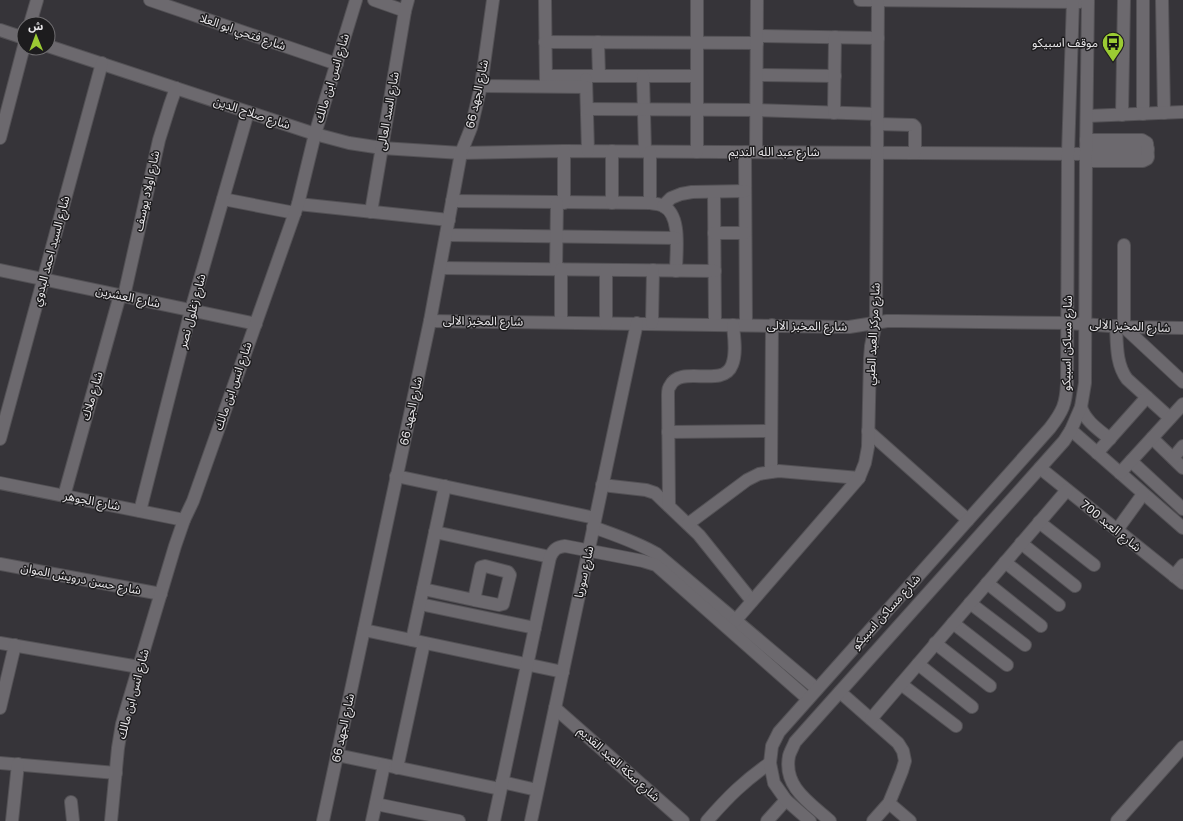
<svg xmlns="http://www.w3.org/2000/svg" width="1183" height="821" font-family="'Golos Text','Noto Sans Arabic',sans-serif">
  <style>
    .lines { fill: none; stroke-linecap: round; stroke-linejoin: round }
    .minor-casing { stroke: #535155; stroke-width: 14 }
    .minor { stroke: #6c696e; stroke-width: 12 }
    .labels { text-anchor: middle; stroke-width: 3; stroke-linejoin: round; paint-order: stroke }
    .street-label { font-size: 12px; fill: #e9e7ea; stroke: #1d1c1e }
    .poi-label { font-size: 12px; fill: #e9e7ea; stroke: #1d1c1e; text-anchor: end }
  </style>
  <rect width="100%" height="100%" fill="#363439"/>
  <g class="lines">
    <g class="minor-casing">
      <g id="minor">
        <path d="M 150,0 L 337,64"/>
        <path d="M 374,0 L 405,11"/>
        <path d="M 545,0 L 546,83"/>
        <path d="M 860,0 L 1080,2"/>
        <path d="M 1143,0 L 1143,114"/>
        <path d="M 1162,0 L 1164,113"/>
        <path d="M 30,24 L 37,0"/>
        <path d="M 0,30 L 24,38"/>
        <path d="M 757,36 L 878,38"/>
        <path d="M 545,42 L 757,43"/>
        <path d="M 598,42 L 599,76"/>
        <path d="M 48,46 L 315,134 L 349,143 L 382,148 L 461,153 L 564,151 L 1086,154"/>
        <path d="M 757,75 L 835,76"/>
        <path d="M 546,76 L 697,76"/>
        <path d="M 643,76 L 645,151"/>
        <path d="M 586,79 L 588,151"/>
        <path d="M 481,86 L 586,87"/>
        <path d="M 587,109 L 757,110 L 877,114"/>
        <path d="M 834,113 L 835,37"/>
        <path d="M 1122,115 L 1124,0"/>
        <path d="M 1087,116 L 1183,112"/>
        <path d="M 877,124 L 913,125 L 915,127 L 915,153"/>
        <path d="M 0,138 L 24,46"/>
        <path d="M 1086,149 L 1148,149"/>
        <path d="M 650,152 L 650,203"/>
        <path d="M 697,152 L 697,0"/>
        <path d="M 745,152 L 746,325"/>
        <path d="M 756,152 L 757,0"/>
        <path d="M 1086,161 L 1143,161 L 1147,159 L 1148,157 L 1147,143 L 1142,140 L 1086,140"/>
        <path d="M 714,192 L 715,324"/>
        <path d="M 223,199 L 295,213"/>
        <path d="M 452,201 L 650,203 C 654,204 660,204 663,206 C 682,215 676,252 676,271"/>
        <path d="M 564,203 L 564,151"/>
        <path d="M 612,203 L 612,151"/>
        <path d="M 298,204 L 449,220"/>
        <path d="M 663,206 L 671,198 L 681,194 L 692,192 L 745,191"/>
        <path d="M 371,212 L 405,11 L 408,0"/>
        <path d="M 714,233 L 745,233"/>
        <path d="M 446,235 L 676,238"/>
        <path d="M 1124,245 L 1124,327 L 1183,382"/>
        <path d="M 440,268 L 715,271"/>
        <path d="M 556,269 L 557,203"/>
        <path d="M 561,269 L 561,322"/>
        <path d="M 0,270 L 256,324"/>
        <path d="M 124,296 L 159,140 L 170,105 L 176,88"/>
        <path d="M 430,321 L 849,327 L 887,321 L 899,321 L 1068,323 L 1124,327 L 1183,328"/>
        <path d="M 606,323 L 606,270"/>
        <path d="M 652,323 L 653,270"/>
        <path d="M 1116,326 C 1117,345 1116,364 1127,379 L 1170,418"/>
        <path d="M 1081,407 C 1085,421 1099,430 1110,439"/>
        <path d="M 1071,430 L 1183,528"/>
        <path d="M 868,431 L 968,520"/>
        <path d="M 668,432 L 771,431"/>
        <path d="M 1152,438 L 1183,468"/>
        <path d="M 0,439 L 102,63"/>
        <path d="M 1097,453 L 1147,397"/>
        <path d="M 1173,458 L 1183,446"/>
        <path d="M 1131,461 L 1183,509"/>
        <path d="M 1040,468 L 1183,583"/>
        <path d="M 771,472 L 772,325"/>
        <path d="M 1120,473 L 1183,404"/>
        <path d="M 396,476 L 595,518"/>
        <path d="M 0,483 L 184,520"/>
        <path d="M 602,485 L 646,490 L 655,493 L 699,535 L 752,601"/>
        <path d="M 64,496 L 120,295"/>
        <path d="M 669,506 L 668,395 C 668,392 668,388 670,386 C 680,364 723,389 732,365 C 737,353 734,337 733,325"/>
        <path d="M 140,511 L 191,310 L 248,112"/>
        <path d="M 1039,522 L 1094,565"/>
        <path d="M 688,524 L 747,480 L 759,474 L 771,472 L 779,471 L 859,478"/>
        <path d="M 593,527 C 615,535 637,542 657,554 L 817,689"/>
        <path d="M 1117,530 L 1143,494"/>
        <path d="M 435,532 L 550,557"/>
        <path d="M 1021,543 L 1075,586"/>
        <path d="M 1005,562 L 1059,605"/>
        <path d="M 0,564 L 161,594"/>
        <path d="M 1174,576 L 1183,565"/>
        <path d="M 987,583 L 1041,626"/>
        <path d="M 423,589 L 474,600 L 481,567 L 485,566 L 508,572 L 510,575 L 503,604 L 499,605 L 474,600"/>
        <path d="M 970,603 L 1025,645"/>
        <path d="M 420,604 L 535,628"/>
        <path d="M 735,621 L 859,478 L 865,463 L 868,447 L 870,358 L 871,346 L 876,322 L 878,0"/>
        <path d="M 953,623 L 1007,665"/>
        <path d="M 364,630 L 563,672"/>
        <path d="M 412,640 L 445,486"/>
        <path d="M 0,643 L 139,667"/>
        <path d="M 935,643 L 990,686"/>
        <path d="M 918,664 L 972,707"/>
        <path d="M 901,684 L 956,726"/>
        <path d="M 840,692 L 898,743 L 903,751 L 905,761 L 902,771 L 889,803 L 873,821"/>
        <path d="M 0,708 L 15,645"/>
        <path d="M 555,708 L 683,821"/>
        <path d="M 871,719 L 1067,490"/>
        <path d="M 337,755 L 500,789"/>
        <path d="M 0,763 L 116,773"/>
        <path d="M 397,768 L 424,643"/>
        <path d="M 502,782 L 537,790"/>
        <path d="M 71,802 L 73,821"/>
        <path d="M 889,803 L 910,821"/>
        <path d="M 376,804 L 459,821"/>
        <path d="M 12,821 L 18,764"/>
        <path d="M 111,821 L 118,748 L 122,724 L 129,700 L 175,546 L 184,520 L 193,501 L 298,204 L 315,134 L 356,0"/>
        <path d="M 323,821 L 430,321 L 461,153 L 471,128 L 481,86 L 493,0"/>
        <path d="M 372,821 L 384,765"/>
        <path d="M 494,821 L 550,557 C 554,549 557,547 565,546 L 643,561 L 656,565 L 808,699"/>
        <path d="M 531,821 L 637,323"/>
        <path d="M 707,821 C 728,797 744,781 770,763"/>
        <path d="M 767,821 L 786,800"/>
        <path d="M 810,821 L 786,800 L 774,783 L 770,763 L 772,746 L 779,732 L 1050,428 C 1063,411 1066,404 1067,383 L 1068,154 L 1073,0"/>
        <path d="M 830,821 C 810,803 783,787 789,756 C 790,752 793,747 795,742 L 1064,441 L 1071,430 L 1081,407 L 1085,383 L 1086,154 L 1088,0"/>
        <path d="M 1117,821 L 1183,747"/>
      </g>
    </g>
    <use href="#minor" class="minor"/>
  </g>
  <defs>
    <g id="bus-pin" transform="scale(1.15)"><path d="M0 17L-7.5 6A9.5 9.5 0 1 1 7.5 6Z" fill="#9bcb33" stroke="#1d1c1e"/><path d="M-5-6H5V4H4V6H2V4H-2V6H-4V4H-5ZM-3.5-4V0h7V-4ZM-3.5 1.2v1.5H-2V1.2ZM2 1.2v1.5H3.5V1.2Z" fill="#111"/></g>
  </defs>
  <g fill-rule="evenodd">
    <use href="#bus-pin" x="1113" y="43"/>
  </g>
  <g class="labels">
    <g class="street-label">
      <text transform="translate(243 32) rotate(19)" y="4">شارع فتحي ابو العلا</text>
      <text transform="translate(332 78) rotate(-73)" y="4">شارع انس ابن مالك</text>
      <text transform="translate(477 94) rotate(-78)" y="4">شارع الجهد 66</text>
      <text transform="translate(388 111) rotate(-80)" y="4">شارع السد العالى</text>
      <text transform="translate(252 113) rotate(18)" y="4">شارع صلاح الدين</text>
      <text x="774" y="156">شارع عبد الله النديم</text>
      <text transform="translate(147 191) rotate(-78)" y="4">شارع اولاد يوسف</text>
      <text transform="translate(51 251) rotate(-75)" y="4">شارع السيد احمد البدوي</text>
      <text transform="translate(128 297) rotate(12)" y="4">شارع العشرين</text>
      <text transform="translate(192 311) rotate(-75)" y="4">شارع زغلول نصر</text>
      <text transform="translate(483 321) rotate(1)" y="4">شارع المخبز الالى</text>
      <text transform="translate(807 326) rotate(1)" y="4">شارع المخبز الالى</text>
      <text transform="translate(1130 326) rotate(3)" y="4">شارع المخبز الالى</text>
      <text transform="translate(873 334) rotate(-87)" y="4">شارع مركز العبد الطبي</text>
      <text transform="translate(1067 343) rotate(-89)" y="4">شارع مساكن اسبيكو</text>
      <text transform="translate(233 386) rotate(-71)" y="4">شارع انس ابن مالك</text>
      <text transform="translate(92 396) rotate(-74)" y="4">شارع ملاك</text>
      <text transform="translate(411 411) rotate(-78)" y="4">شارع الجهد 66</text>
      <text transform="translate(92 501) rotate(11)" y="4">شارع الجوهر</text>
      <text transform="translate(1111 526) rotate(39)" y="4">شارع العبد 700</text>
      <text transform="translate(584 572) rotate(-78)" y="4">شارع سوريا</text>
      <text transform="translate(81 579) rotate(11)" y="4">شارع حسن درويش الموان</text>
      <text transform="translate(886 612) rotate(-48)" y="4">شارع مساكن اسبيكو</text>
      <text transform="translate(133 694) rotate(-75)" y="4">شارع انس ابن مالك</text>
      <text transform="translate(343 728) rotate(-78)" y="4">شارع الجهد 66</text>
      <text transform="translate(619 764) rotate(42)" y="4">شارع سكة العبد القديم</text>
    </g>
    <g class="poi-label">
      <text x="1098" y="47">موقف اسبيكو</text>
    </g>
  </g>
  <g transform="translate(36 36) rotate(359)"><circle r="19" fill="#1d1c1e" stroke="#6f6d70"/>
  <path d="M0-3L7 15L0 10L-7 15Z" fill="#9bcb33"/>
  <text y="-6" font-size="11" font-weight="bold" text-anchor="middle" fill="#e9e7ea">ش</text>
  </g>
</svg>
